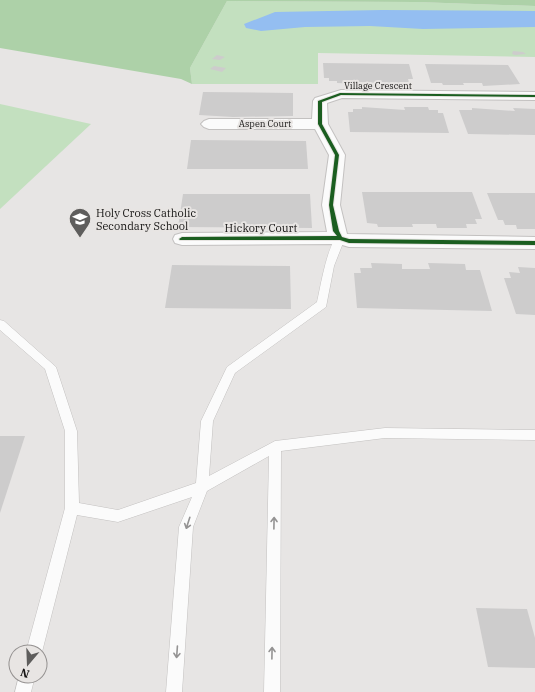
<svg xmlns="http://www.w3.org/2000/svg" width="535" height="692" font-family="'IBM Plex Serif',serif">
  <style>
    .green { fill: #c3e0bf }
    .forest { fill: #add1a8 }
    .water { fill: #94bef1 }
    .building { fill: #cdcccc }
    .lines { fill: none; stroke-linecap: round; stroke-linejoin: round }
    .service-casing { stroke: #c3c1c0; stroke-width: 1 }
    .minor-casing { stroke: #c3c1c0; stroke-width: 2 }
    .service { fill: #fbfbfb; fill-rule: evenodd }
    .minor { fill: #fbfbfb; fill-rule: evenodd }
    .cycleway-casing { stroke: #e8e5e3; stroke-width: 2 }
    .cycleway { fill: #1b5e20; fill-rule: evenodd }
    .oneway { stroke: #949393 }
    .labels { text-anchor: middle; stroke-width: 4; stroke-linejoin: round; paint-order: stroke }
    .far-street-label { font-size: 9px; fill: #151413; stroke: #e8e5e3 }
    .poi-label { font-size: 11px; fill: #151413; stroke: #e8e5e3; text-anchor: start }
    .street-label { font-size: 11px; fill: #151413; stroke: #e8e5e3 }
  </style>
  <rect width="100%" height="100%" fill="#e7e5e4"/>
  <g class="green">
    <path d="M 227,1 L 417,2 L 535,6 L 535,57 L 318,53 L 318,84 L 192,84 L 190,68 Z"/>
    <path d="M 0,104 L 91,124 L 0,209 Z"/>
  </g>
  <path class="forest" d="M 0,0 L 535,0 L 535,6 L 417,2 L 227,1 L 190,68 L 192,84 L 181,79 L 0,48 Z"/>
  <path class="water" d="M 382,10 L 535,11 L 535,27 L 423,29 L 370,26 L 305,27 L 261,31 L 246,28 L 244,24 L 275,12 Z"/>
  <g class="building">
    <path d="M 513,51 L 523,52 L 526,54 L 515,55 L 512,54 Z"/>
    <path d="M 217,55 L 225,57 L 220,60 L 212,59 Z"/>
    <path d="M 323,63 L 409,64 L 413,79 L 408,79 L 409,82 L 401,82 L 401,84 L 359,82 L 359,84 L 337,83 L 337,81 L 329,81 L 329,78 L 324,78 Z"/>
    <path d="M 425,64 L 508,65 L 520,84 L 483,86 L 482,83 L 463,83 L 464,85 L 443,85 L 442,83 L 431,83 Z"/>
    <path d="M 214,66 L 226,68 L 222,72 L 210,69 Z"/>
    <path d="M 203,92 L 293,93 L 293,116 L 233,117 L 199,115 Z"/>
    <path d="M 362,107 L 405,110 L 404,107 L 428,107 L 429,110 L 438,110 L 438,113 L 443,113 L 449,133 L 350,132 L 348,112 L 353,112 L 353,109 L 362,109 Z"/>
    <path d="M 472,108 L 515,111 L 513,108 L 535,109 L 535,135 L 468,134 L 459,110 L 472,110 Z"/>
    <path d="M 191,140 L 306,141 L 308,169 L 187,169 Z"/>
    <path d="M 362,192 L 472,192 L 482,219 L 475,219 L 477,224 L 466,224 L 467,228 L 437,228 L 436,224 L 412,224 L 413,227 L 378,227 L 377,224 L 367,223 Z"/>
    <path d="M 487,193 L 535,193 L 535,229 L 517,229 L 516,225 L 505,225 L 503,220 L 498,220 Z"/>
    <path d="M 183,194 L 310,194 L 312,228 L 178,227 Z"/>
    <path d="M 371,263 L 402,264 L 402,269 L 430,269 L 428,263 L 465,264 L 466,270 L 480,270 L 492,311 L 357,308 L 354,273 L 361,273 L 360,268 L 372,268 Z"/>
    <path d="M 172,265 L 290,266 L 291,309 L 165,308 Z"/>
    <path d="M 518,267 L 535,268 L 535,315 L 516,314 L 504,278 L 511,278 L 509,272 L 520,273 Z"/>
    <path d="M 0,436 L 25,436 L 0,513 Z"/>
    <path d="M 476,608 L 527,609 L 535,638 L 535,668 L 488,667 Z"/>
  </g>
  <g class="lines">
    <g class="service-casing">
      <g id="service">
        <path d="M 340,235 L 345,238 L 334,266 L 326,307 L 235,373 L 213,421 L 209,476 L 275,441 L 385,428 L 535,430 L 535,440 L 385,438 L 281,451 L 280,692 L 264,692 L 269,456 L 207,491 L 193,527 L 182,692 L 166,692 L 179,527 L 192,497 L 118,522 L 77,515 L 42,652 L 40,656 L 40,652 L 26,652 L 65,508 L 65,431 L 45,369 L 0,330 L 0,320 L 4,321 L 56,367 L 77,431 L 79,503 L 118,510 L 196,483 L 201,421 L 227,367 L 317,302 C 320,290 328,238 340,235 Z"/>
        <path d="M 19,676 L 35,676 L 31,692 L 15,692 Z"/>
      </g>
    </g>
    <g class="minor-casing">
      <path id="minor" d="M 341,90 L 535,92 L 535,100 L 342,98 L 327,103 L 328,124 L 345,155 L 340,205 L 347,234 L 535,237 L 535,249 L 349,247 L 339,244 L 182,245 L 175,243 L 173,239 L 175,235 L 182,233 L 327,232 L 322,205 L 329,155 L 315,129 L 209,129 L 204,127 L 201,124 L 204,121 L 209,119 L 312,119 L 313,101 L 315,98 Z"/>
    </g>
    <use href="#service" class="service"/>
    <use href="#minor" class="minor"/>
    <g class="cycleway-casing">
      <path id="cycleway" d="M 340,93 L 535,95 L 535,97 L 341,95 L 322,102 L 322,124 L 339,155 L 333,205 L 339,231 L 342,237 L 349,239 L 535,241 L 535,245 L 349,243 L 340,240 L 180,240 L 179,239 L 182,237 L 337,236 L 333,231 L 329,205 L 335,155 L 318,124 L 318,101 Z"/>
    </g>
    <use href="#cycleway" class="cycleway"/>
  </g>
  <defs><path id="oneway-shaft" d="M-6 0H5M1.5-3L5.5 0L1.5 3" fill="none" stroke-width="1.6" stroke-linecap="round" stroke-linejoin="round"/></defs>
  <g class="oneway">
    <use href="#oneway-shaft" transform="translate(188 523) rotate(108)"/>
    <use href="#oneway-shaft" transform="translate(274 523) rotate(-89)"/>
    <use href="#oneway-shaft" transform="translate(177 652) rotate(94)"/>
    <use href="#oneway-shaft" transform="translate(272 653) rotate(-89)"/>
  </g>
  <defs>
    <g id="school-pin" transform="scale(1.15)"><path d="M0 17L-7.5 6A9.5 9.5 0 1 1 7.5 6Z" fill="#5e5d5c" stroke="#e8e5e3"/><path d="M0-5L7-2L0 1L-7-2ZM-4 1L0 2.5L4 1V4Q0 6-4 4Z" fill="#fff"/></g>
  </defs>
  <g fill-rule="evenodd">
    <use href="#school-pin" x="80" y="219"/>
  </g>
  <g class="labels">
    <g class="far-street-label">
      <text x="378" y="89">Village Crescent</text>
      <text x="265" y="127">Aspen Court</text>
    </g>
    <g class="poi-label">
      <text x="96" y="217">Holy Cross Catholic<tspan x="96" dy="13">Secondary School</tspan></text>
    </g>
    <g class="street-label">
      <text x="261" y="232">Hickory Court</text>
    </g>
  </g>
  <g transform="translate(28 664) rotate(199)"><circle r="19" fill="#e8e5e3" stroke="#949190"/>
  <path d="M0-3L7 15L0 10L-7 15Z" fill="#5e5d5c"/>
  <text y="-6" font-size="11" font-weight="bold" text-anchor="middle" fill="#151413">N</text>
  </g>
</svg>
